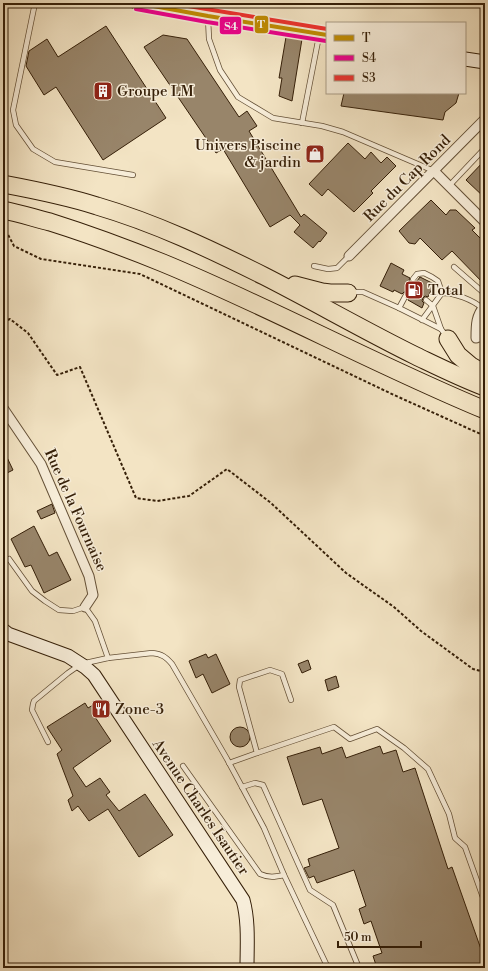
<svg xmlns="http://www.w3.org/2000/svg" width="488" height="971" font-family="'Libre Bodoni',serif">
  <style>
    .building { fill: #98856a; stroke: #351f08 }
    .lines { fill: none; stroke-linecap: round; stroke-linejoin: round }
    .lane-casing { stroke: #645037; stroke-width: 6 }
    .street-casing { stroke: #645037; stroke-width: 11 }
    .secondary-casing { stroke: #351f08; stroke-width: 15 }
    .highway-casing { stroke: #351f08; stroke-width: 19 }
    .path { stroke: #351f08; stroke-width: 2; stroke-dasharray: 3 2; stroke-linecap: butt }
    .lane { stroke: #f7edd9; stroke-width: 4.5 }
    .street { stroke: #f7edd9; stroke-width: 9 }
    .secondary { stroke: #f7edd9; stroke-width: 13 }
    .highway { stroke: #f3e4c4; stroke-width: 17 }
    .bus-1-casing { stroke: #f7edd9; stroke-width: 7 }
    .bus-2-casing { stroke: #f7edd9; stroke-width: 7 }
    .bus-3-casing { stroke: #f7edd9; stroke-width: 7 }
    .bus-1 { stroke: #c08c02; stroke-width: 4 }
    .bus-2 { stroke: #ec008c; stroke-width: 4 }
    .bus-3 { stroke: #ee312f; stroke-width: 4 }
    .labels { text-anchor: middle; stroke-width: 3; stroke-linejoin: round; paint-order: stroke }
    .poi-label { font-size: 15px; fill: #351f08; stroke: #f7edd9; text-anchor: start }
    .street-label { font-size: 15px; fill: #351f08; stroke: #f7edd9 }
    .line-badge { stroke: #f7edd9; stroke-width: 1.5 }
    .badge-label { font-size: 11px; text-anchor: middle; font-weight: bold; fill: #fff }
  </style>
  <rect width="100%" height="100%" fill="#f3e4c4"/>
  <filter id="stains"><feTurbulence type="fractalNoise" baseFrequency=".005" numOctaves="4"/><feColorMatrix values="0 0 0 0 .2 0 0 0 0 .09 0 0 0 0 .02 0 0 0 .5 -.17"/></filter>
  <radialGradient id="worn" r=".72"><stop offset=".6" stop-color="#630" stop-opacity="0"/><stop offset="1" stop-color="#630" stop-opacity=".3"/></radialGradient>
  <g class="building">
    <path d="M 106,26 L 166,118 L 103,160 L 56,87 L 44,95 L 26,66 L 29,51 L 47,39 L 58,57 Z"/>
    <path d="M 163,35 L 187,39 L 239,117 L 247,111 L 257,126 L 249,131 L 301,217 L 304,214 L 327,233 L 320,242 L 319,241 L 313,248 L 294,232 L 300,225 L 290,215 L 270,227 L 223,149 L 216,153 L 144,47 Z"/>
    <path d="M 286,37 L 302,39 L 292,101 L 279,96 L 282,78 L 279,78 Z"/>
    <path d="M 344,93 L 459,93 L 456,103 L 445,112 L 443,120 L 341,106 Z"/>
    <path d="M 348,143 L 365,159 L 371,152 L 381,163 L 387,157 L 396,166 L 371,191 L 373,193 L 354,212 L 328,189 L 322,196 L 309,184 Z"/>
    <path d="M 485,160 L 485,198 L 466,180 Z"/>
    <path d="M 431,200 L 446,215 L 450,210 L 456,210 L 475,228 L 472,230 L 485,243 L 485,285 L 452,251 L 442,260 L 420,238 L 415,244 L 409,243 L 399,231 Z"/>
    <path d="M 391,263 L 404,270 L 402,274 L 410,278 L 409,280 L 411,282 L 413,283 L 416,281 L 417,281 L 420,277 L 434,284 L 428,297 L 425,296 L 423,298 L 422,301 L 424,303 L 422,308 L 408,300 L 410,294 L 407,292 L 404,292 L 402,294 L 394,290 L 393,292 L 380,286 Z"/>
    <path d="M 3,449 L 13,470 L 3,475 Z"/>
    <path d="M 52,504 L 55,513 L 41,519 L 37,511 Z"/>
    <path d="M 34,526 L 49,556 L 57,552 L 71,580 L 44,593 L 31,565 L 25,567 L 11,539 Z"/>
    <path d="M 206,654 L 208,658 L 216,654 L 230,684 L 212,693 L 203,674 L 196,678 L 189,661 Z"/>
    <path d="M 308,660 L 311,669 L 302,673 L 298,664 Z"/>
    <path d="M 336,676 L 339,687 L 328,691 L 325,680 Z"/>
    <path d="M 100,701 L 108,716 L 95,717 L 111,741 L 73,768 L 86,787 L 100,778 L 110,792 L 106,795 L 119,811 L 145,794 L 173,835 L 139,857 L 108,809 L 89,821 L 78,806 L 72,811 L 68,800 L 73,796 L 57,754 L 62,750 L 47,727 L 85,703 L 88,708 Z"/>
    <circle cx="240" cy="737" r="10"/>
    <path d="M 380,746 L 383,754 L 396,750 L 403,772 L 415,768 L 448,869 L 452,867 L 482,952 L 485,951 L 485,968 L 377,968 L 373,956 L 382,953 L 371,921 L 364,924 L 359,909 L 366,906 L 354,870 L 317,883 L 314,876 L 309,878 L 304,868 L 310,866 L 308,859 L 339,848 L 322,799 L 303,805 L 287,757 L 320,747 L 322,754 L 342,747 L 346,758 Z"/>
  </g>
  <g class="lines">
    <g class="lane-casing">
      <g id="lane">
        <path d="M 35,3 L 13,110 L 16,125 L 33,149 L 55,162 L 133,175"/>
        <path d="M 208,18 L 209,39 L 220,70 L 238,97 L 273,118 L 322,126 L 343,132 L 434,171"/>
        <path d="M 302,123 L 319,36"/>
        <path d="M 449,186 L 485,148"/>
        <path d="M 314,266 L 328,269 L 337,268 L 349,256"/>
        <path d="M 454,267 L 485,294"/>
        <path d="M 413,279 L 417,274 L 424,273 L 432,277 L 438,281 L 442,293"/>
        <path d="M 351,292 L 363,292 L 399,308 L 441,329 L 447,337"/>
        <path d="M 426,300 L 433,306 L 441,329"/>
        <path d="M 399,308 L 406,295"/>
        <path d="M 422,320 L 442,293 C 455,293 473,300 482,308"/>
        <path d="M 476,338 L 485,341"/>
        <path d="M 9,559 L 32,591 L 45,601 L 59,610 L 73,611 L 85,607 L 95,621 L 108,658"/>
        <path d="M 48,742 L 32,710 L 33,704 L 34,701 L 68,673 L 81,664 L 108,658 L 152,653 C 162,654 166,657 172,664 L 227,759 L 264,828 L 284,875 L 328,968"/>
        <path d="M 257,753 L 334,727 L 350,739 L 377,729 L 404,748 L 428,769 L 449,814 L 455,838 L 465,847 L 485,903"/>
        <path d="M 229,763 L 257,753 L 239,687 L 240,680 L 270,670 L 282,674 L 291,700"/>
        <path d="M 183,766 L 260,874 C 269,878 275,877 284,875"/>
        <path d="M 242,787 L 255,783 L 263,785 L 310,890 L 333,905 L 359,968"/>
      </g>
    </g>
    <g class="street-casing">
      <g id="street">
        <path d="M 434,171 L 485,222"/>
        <path d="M 349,256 L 485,119"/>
        <path d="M 476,338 C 476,324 476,316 485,305"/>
        <path d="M 3,408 L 41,464 L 89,576 L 93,595 L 85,607"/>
      </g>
    </g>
    <g class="secondary-casing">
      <g id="secondary">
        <path d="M 137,3 L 208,16 L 327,35"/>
        <path d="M 465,59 L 485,62"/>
        <path d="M 3,630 L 8,634 L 68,656 L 85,667 L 94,675 L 243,900 C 249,922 247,946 247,968"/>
      </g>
    </g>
    <g class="highway-casing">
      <g id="highway">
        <path d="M 3,184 C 35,190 66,196 97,206 C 155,223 210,249 264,276 C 315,302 365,331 416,356 C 439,367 461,378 485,387"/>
        <path d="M 3,210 C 19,213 34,218 50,222 C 88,234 126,248 163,263 C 272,308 376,365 485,410"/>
        <path d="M 295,285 L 322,292 L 330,293 L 348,293"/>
        <path d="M 448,339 L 458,355 L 471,366 L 485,374"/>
      </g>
    </g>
    <g class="path">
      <path d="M 3,227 L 4,227 L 14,246 L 41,259 L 140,274 L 394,395 L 485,436"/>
      <path d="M 3,322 L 10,319 L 28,333 L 57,375 L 80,367 L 136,498 L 157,501 L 189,496 L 227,469 L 271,503 L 346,573 L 394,607 L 421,631 L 473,669 L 485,672"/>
    </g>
    <use href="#lane" class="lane"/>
    <use href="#street" class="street"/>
    <use href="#secondary" class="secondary"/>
    <use href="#highway" class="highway"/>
    <g class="bus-1-casing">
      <path id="bus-1" d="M 137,3 L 208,16 L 327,35"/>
    </g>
    <g class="bus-2-casing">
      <path id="bus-2" d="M 136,9 L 207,22 L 326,41"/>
    </g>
    <g class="bus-3-casing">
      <path id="bus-3" d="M 170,3 L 327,29"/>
    </g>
    <use href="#bus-1" class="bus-1"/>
    <use href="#bus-2" class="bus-2"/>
    <use href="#bus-3" class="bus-3"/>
  </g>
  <defs>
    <g id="building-square" transform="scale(1)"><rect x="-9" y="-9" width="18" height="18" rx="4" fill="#8f2418" stroke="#f7edd9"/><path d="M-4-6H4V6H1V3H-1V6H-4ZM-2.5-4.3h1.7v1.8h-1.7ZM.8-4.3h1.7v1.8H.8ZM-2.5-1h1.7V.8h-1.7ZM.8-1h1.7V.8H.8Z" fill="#fff"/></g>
    <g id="shop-square" transform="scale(1)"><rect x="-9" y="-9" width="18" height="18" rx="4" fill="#8f2418" stroke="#f7edd9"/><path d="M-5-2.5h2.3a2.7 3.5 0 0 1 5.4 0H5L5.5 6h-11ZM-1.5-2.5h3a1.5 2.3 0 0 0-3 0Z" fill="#fff"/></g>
    <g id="fuel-square" transform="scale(1)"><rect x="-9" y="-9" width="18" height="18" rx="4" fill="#8f2418" stroke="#f7edd9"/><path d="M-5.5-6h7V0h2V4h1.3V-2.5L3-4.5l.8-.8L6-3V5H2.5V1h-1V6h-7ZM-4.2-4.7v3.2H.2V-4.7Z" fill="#fff"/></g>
    <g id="restaurant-square" transform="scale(1)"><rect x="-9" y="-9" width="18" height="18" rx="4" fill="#8f2418" stroke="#f7edd9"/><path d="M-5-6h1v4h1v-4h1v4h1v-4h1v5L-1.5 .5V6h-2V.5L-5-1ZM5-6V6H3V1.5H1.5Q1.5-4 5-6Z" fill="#fff"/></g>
  </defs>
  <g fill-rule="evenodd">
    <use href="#building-square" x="103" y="91"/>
    <use href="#shop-square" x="315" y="154"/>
    <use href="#fuel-square" x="414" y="290"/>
    <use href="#restaurant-square" x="101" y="709"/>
  </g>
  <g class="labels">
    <g class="poi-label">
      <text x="117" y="96">Groupe LM</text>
      <text x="301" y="150" text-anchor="end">Univers Piscine<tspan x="301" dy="17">&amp; jardin</tspan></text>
      <text x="428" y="295">Total</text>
      <text x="115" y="714">Zone-3</text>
    </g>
    <g class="street-label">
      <text transform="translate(407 178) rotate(-45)" y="5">Rue du Cap Rond</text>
      <text transform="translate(76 510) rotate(66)" y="5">Rue de la Fournaise</text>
      <text transform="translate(201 807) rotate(56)" y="5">Avenue Charles Isautier</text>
    </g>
  </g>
  <g class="line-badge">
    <rect x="254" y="15" width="15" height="19" rx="4" fill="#c08c02"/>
    <rect x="219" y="16" width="23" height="19" rx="4" fill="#ec008c"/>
  </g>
  <g class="badge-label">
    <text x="261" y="28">T</text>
    <text x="231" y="30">S4</text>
  </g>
  <rect width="488" height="971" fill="none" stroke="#f3e4c4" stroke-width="16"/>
  <rect x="4" y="4" width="480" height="963" fill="none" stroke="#351f08" stroke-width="2"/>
  <rect x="8" y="8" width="472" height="955" fill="none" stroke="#351f08"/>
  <rect x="326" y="22" width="140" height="72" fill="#f7edd9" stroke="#a99b85"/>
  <rect x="334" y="35" width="20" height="6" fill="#c08c02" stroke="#a99b85"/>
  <text x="362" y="42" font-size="12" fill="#351f08">T</text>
  <rect x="334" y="55" width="20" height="6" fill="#ec008c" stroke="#a99b85"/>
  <text x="362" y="62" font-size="12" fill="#351f08">S4</text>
  <rect x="334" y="75" width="20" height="6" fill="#ee312f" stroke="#a99b85"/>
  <text x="362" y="82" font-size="12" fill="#351f08">S3</text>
  <path d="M338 941v6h83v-6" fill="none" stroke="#351f08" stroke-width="2"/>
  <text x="344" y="941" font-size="12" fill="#351f08" stroke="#f7edd9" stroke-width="3" paint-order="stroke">50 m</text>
  <rect width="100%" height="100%" filter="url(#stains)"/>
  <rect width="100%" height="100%" fill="url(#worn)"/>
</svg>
